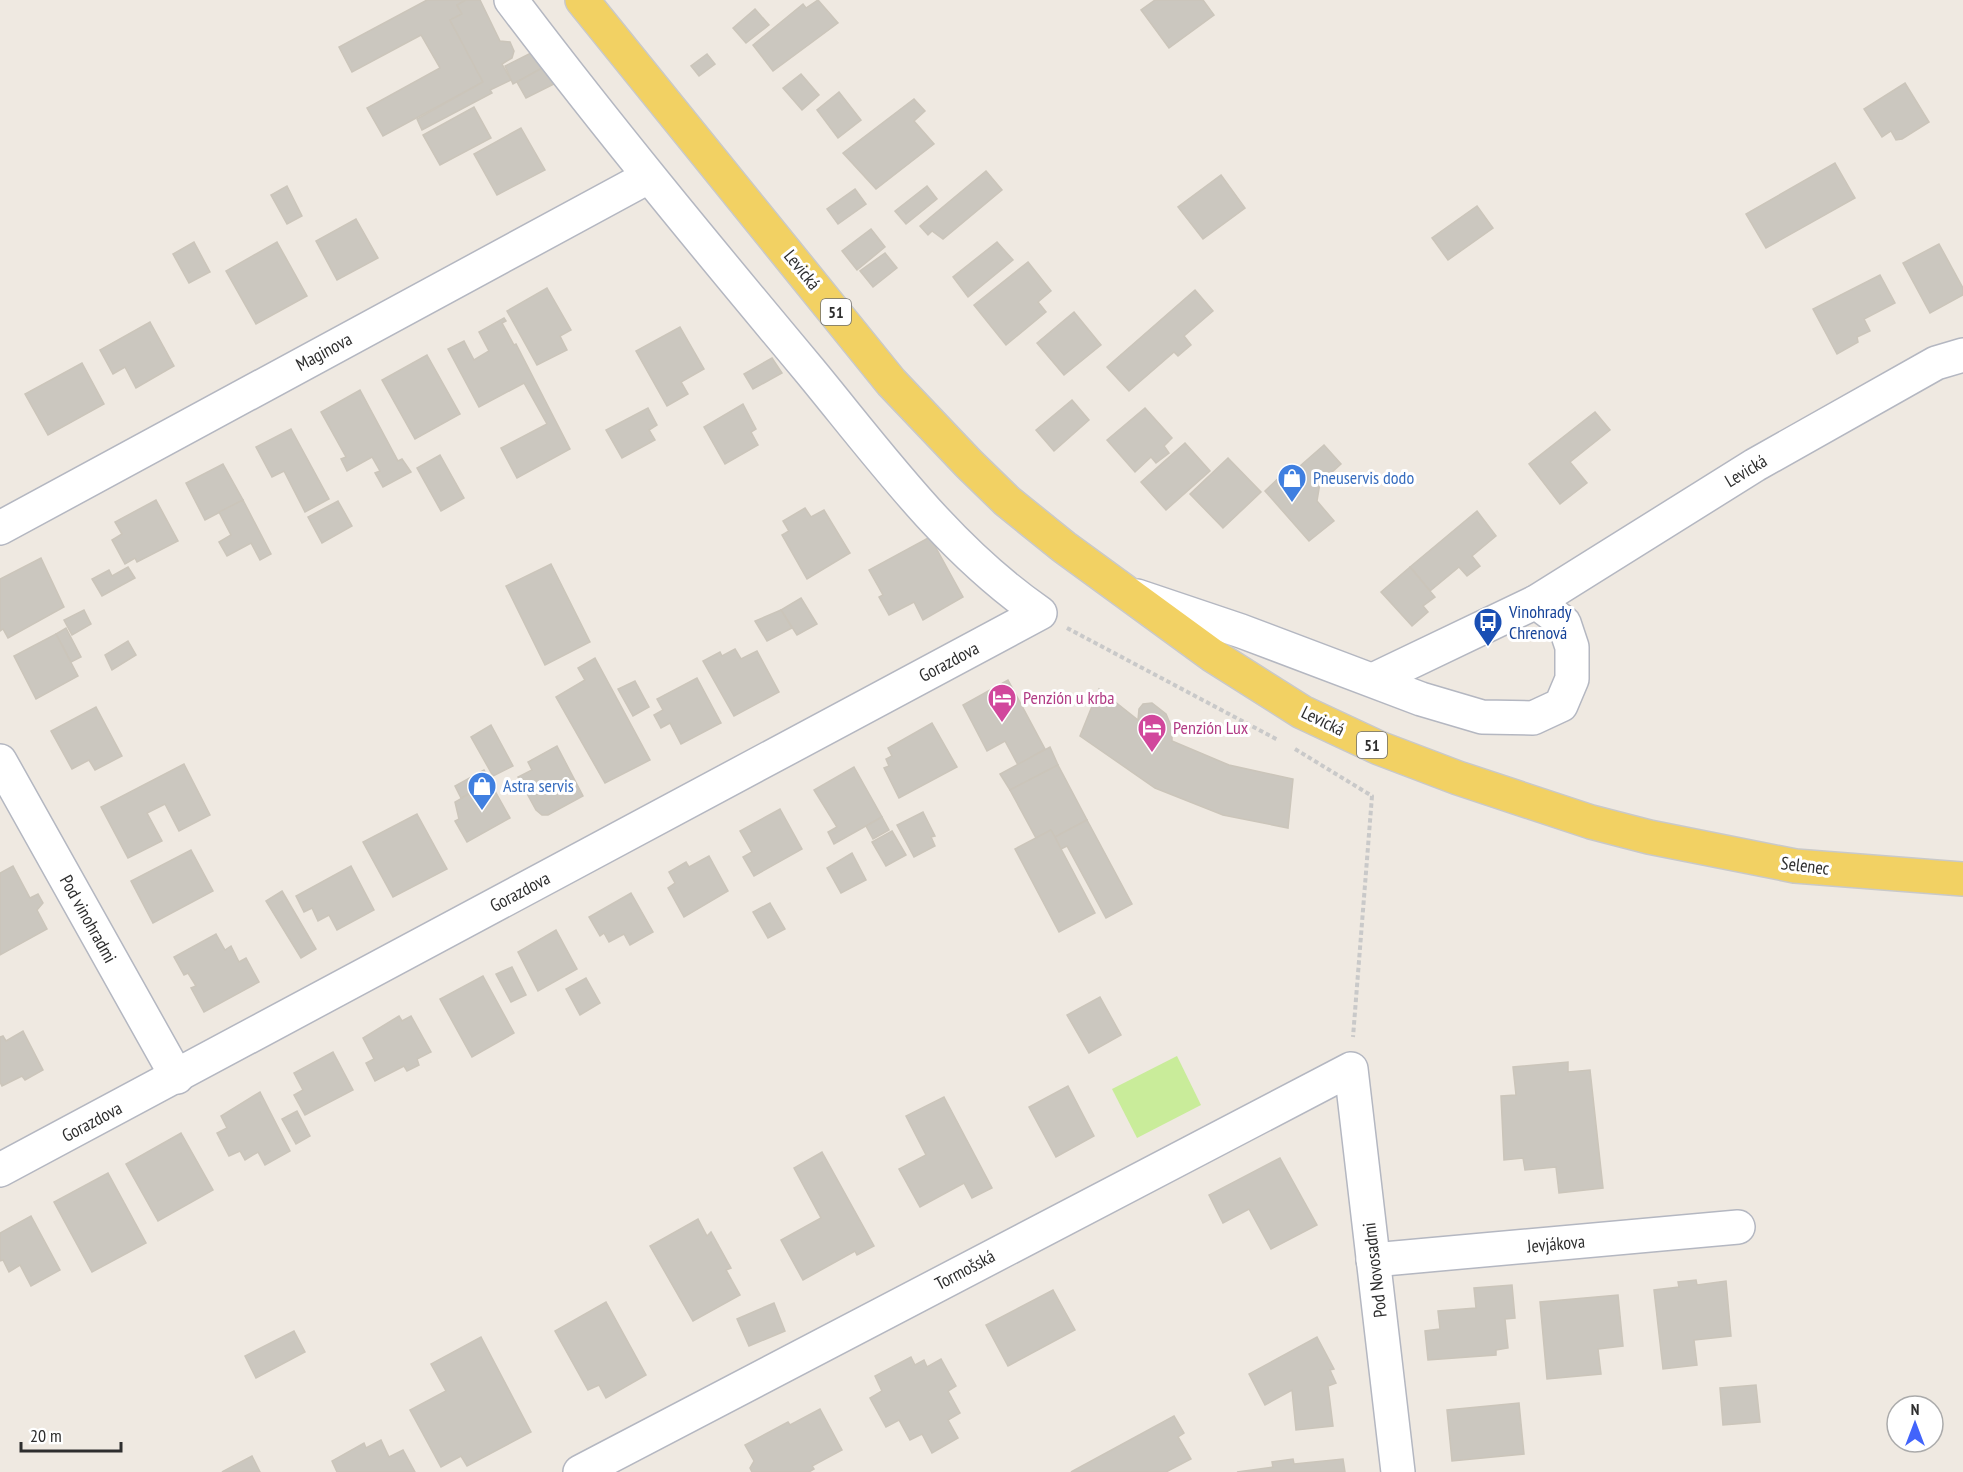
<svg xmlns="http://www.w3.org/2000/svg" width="1963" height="1472" font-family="'PT Sans Narrow',sans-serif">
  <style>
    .pitch { fill: #c9ec9a }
    .building { fill: #cbc7bf; stroke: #cbc5ba; stroke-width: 1.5 }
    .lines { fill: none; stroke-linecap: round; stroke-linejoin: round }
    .minor-casing { stroke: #b4b7c1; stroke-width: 36 }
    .major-casing { stroke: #c9c9c9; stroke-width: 36 }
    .path { stroke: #c9c9c9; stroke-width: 4; stroke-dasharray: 4.5 3; stroke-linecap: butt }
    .minor { stroke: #fff; stroke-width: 33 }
    .major { stroke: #f2d163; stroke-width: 33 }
    .labels { text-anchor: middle; stroke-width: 6; stroke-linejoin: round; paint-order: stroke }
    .shield { fill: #fff; stroke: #6d6d6d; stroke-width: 1.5 }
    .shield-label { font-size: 16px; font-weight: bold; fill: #2e2e2e }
    .street-label { font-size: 18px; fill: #2e2e2e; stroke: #fff }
    .shop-label { font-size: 18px; fill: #366cbe; stroke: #fff; text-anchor: start }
    .transit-label { font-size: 18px; fill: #164399; stroke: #fff; text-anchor: start }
    .hotel-label { font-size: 18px; fill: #b23c85; stroke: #fff; text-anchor: start }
  </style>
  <rect width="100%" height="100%" fill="#efe9e1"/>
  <path class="pitch" d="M 1177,1056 L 1201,1105 L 1137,1138 L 1112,1089 Z"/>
  <g class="building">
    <path d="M 427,0 L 466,0 L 457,5 L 462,14 L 450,20 L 483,82 L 383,136 L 367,108 L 440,68 L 421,35 L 352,72 L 339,47 Z"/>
    <path d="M 466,0 L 480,0 L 500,41 L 510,42 L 514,51 L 512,58 L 502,64 L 511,80 L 490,90 L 492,93 L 422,130 L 417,119 L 483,82 L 450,20 L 462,14 L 457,5 Z"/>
    <path d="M 818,0 L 838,23 L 773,71 L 753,45 L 803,4 L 806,8 Z"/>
    <path d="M 1155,0 L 1203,0 L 1214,15 L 1169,48 L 1141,10 Z"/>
    <path d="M 755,9 L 769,25 L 746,43 L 733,28 Z"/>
    <path d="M 533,52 L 544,67 L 513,84 L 505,66 Z"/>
    <path d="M 707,54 L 715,64 L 699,76 L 691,66 Z"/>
    <path d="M 544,67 L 556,83 L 526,98 L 517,82 Z"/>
    <path d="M 801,74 L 819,95 L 802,110 L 783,88 Z"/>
    <path d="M 1905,83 L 1929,122 L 1902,139 L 1896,140 L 1891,131 L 1882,137 L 1864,109 Z"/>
    <path d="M 839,92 L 861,120 L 838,138 L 817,110 Z"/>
    <path d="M 914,99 L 925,111 L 914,121 L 934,144 L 876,189 L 843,153 Z"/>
    <path d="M 474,107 L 491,138 L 440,165 L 423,135 Z"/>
    <path d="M 521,128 L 545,170 L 497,195 L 474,154 Z"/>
    <path d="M 1835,163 L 1855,198 L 1766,248 L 1746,214 Z"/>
    <path d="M 986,171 L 1002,190 L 943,239 L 932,231 L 928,235 L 920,226 Z"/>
    <path d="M 1221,175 L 1245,208 L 1203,239 L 1178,207 Z"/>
    <path d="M 287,186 L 302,216 L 287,224 L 271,195 Z"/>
    <path d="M 927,186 L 937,199 L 906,224 L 895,211 Z"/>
    <path d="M 855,189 L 866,204 L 838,224 L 827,209 Z"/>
    <path d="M 1477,206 L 1493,228 L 1448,260 L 1432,238 Z"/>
    <path d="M 356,219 L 378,258 L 337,280 L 316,241 Z"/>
    <path d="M 871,229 L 885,247 L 857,270 L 842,251 Z"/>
    <path d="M 194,242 L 210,272 L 189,283 L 173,254 Z"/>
    <path d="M 277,242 L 307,296 L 256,324 L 226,271 Z"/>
    <path d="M 997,242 L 1013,260 L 968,297 L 953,277 Z"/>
    <path d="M 1939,244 L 1963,288 L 1963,295 L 1930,313 L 1903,263 Z"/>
    <path d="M 885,253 L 897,268 L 873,287 L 860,271 Z"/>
    <path d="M 1028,262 L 1051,291 L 1038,302 L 1046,312 L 1006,345 L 974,305 Z"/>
    <path d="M 1880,275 L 1895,303 L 1864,319 L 1870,331 L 1857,337 L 1858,342 L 1837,354 L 1813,309 Z"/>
    <path d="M 547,288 L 571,330 L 560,336 L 567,350 L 537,365 L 507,311 Z"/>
    <path d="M 1195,290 L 1213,311 L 1184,336 L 1191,345 L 1178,356 L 1174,352 L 1129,391 L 1107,367 Z"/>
    <path d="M 1074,312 L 1101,345 L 1064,375 L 1037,343 Z"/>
    <path d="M 504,318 L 506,321 L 502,323 L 514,345 L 516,344 L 570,449 L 517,478 L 501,448 L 547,424 L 524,383 L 479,407 L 448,349 L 464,341 L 474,360 L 489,351 L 479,332 Z"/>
    <path d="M 150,322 L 174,366 L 136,388 L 125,367 L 113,374 L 100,350 Z"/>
    <path d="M 680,327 L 704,369 L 681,382 L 688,394 L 667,406 L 636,351 Z"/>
    <path d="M 427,355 L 460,414 L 415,439 L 382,380 Z"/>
    <path d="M 772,358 L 782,373 L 753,389 L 744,374 Z"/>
    <path d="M 82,363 L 104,404 L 48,435 L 25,394 Z"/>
    <path d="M 360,390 L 398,461 L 402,459 L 411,472 L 383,487 L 375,473 L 380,471 L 372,457 L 347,471 L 341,459 L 346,457 L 321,412 Z"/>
    <path d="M 1072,400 L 1089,420 L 1054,451 L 1036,430 Z"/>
    <path d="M 743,404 L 756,429 L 751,432 L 758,445 L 725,464 L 704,427 Z"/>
    <path d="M 648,408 L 657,425 L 649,430 L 655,440 L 622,458 L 606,430 Z"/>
    <path d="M 1145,408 L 1172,438 L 1164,446 L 1169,453 L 1156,463 L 1151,457 L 1135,472 L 1107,440 Z"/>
    <path d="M 1595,412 L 1610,430 L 1570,462 L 1587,483 L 1560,504 L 1529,464 Z"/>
    <path d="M 291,429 L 329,499 L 305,512 L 284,471 L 272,477 L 256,447 Z"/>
    <path d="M 1185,443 L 1210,471 L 1166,510 L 1141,482 Z"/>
    <path d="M 1324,445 L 1341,464 L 1320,483 L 1317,501 L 1334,521 L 1309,541 L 1265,491 L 1288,469 L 1292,473 Z"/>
    <path d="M 440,455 L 464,498 L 441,511 L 417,468 Z"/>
    <path d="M 1228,458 L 1261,492 L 1223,528 L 1190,494 Z"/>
    <path d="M 223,464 L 243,500 L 205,520 L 186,483 Z"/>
    <path d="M 156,500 L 178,541 L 137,562 L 135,558 L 125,564 L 112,540 L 122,534 L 115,522 Z"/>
    <path d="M 243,500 L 271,554 L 260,560 L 251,543 L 227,556 L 219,542 L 231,535 L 219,512 Z"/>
    <path d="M 338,501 L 352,526 L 322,543 L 308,517 Z"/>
    <path d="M 805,508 L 811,517 L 824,510 L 850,553 L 807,579 L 782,535 L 789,531 L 783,521 Z"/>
    <path d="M 1477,511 L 1496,536 L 1472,556 L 1480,566 L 1467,576 L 1459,567 L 1430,591 L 1410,567 Z"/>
    <path d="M 930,537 L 963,597 L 923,620 L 914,602 L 889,615 L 879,597 L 883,595 L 869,570 Z"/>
    <path d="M 41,558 L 64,607 L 8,638 L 3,629 L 0,631 L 0,579 Z"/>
    <path d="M 551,564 L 590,642 L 545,665 L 506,586 Z"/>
    <path d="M 128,567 L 135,578 L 102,596 L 92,579 L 109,570 L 112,576 Z"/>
    <path d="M 1410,567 L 1435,597 L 1423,606 L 1428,612 L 1412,626 L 1381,592 Z"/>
    <path d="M 801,598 L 817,624 L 797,635 L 781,610 Z"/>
    <path d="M 84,610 L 91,624 L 72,635 L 64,620 Z"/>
    <path d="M 781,610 L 792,628 L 767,641 L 755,621 Z"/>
    <path d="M 66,628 L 81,657 L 71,662 L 56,634 Z"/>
    <path d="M 56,634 L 78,676 L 36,699 L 14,656 Z"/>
    <path d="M 128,641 L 136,655 L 112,670 L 105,655 Z"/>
    <path d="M 735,649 L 741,659 L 757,651 L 779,692 L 734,716 L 703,661 L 720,652 L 722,656 Z"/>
    <path d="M 595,658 L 650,760 L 605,783 L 556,697 L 585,680 L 578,668 Z"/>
    <path d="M 697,678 L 721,723 L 681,744 L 670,723 L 661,728 L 654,715 L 663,710 L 657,699 Z"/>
    <path d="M 1008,680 L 1045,749 L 1018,765 L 1005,741 L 987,751 L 963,705 Z"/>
    <path d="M 635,681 L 649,707 L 633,716 L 618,689 Z"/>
    <path d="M 1099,689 L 1138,720 L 1139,709 L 1143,704 L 1152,703 L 1166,714 L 1172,728 L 1172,741 L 1229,765 L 1293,779 L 1288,828 L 1223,815 L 1155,788 L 1080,736 Z"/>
    <path d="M 96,707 L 122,756 L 95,770 L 89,760 L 72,769 L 51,731 Z"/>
    <path d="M 932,723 L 957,767 L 899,798 L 884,768 L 889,766 L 886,759 L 892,756 L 888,748 Z"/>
    <path d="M 491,725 L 513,766 L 493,776 L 471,737 Z"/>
    <path d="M 557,746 L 583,796 L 548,815 L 542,815 L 536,810 L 518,777 L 532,770 L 528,762 Z"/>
    <path d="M 1050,747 L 1058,765 L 1010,790 L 1000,774 Z"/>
    <path d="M 184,764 L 210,815 L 179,831 L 165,804 L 147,813 L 162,841 L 128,858 L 101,807 Z"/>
    <path d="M 1058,765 L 1087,820 L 1055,837 L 1051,830 L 1036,838 L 1010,790 Z"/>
    <path d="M 854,767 L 882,817 L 834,844 L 828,832 L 837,827 L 814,790 Z"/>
    <path d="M 484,770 L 490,782 L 461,798 L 455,786 Z"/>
    <path d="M 490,782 L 510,818 L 467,842 L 455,821 L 459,819 L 455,802 Z"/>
    <path d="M 780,809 L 802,849 L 754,876 L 743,857 L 752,852 L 740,831 Z"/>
    <path d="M 923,812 L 935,836 L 931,837 L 935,846 L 914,857 L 897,825 Z"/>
    <path d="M 417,814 L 447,869 L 393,897 L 363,842 Z"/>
    <path d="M 882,817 L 889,830 L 873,839 L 866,826 Z"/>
    <path d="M 1087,820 L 1132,904 L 1106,918 L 1067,846 L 1061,849 L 1055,837 Z"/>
    <path d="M 1051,830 L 1095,913 L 1059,932 L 1015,849 Z"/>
    <path d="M 892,831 L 906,855 L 886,866 L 872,842 Z"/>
    <path d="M 191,850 L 213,891 L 153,923 L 131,881 Z"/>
    <path d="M 852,853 L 866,880 L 841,893 L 827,868 Z"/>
    <path d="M 709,856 L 728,891 L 684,917 L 668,888 L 675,883 L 669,872 L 686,862 L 689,867 Z"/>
    <path d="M 13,866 L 30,898 L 38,894 L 43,903 L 37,910 L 47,929 L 0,955 L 0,873 Z"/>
    <path d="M 351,866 L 374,910 L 337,930 L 329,915 L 318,921 L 312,908 L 304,912 L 296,896 Z"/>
    <path d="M 282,891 L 316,949 L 301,958 L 266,901 Z"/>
    <path d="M 631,893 L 653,932 L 630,945 L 624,934 L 609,942 L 604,933 L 600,936 L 589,917 Z"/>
    <path d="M 770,903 L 785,929 L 768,938 L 753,912 Z"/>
    <path d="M 556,930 L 577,969 L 538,991 L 518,952 Z"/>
    <path d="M 216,934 L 225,950 L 231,946 L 239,962 L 246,958 L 259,982 L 204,1012 L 191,988 L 196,986 L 188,973 L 184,975 L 174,957 Z"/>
    <path d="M 512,967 L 526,995 L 511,1002 L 496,974 Z"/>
    <path d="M 483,976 L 514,1033 L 472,1057 L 440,999 Z"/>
    <path d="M 586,978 L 600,1003 L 580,1015 L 566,989 Z"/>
    <path d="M 1100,997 L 1121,1035 L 1089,1053 L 1067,1015 Z"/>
    <path d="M 399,1016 L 402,1021 L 411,1016 L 431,1052 L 417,1059 L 419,1065 L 407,1071 L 404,1066 L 375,1081 L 366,1063 L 374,1059 L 363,1038 Z"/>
    <path d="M 23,1031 L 43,1070 L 25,1080 L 22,1076 L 2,1086 L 0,1082 L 0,1037 L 3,1036 L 6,1041 Z"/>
    <path d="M 333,1052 L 353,1090 L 305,1115 L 294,1095 L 303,1090 L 294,1073 Z"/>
    <path d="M 1568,1062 L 1568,1072 L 1590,1070 L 1603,1188 L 1559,1193 L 1556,1167 L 1525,1170 L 1523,1158 L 1504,1160 L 1501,1096 L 1516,1095 L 1513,1067 Z"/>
    <path d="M 1068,1086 L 1094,1136 L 1056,1157 L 1029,1107 Z"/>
    <path d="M 260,1092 L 290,1151 L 265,1165 L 258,1152 L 245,1160 L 240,1151 L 229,1156 L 217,1133 L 227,1128 L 221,1116 Z"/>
    <path d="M 944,1097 L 992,1188 L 972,1198 L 964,1183 L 920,1207 L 899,1169 L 926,1155 L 906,1116 Z"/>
    <path d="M 297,1111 L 310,1136 L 296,1144 L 282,1119 Z"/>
    <path d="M 181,1133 L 213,1190 L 158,1221 L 126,1164 Z"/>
    <path d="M 822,1152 L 874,1246 L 857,1255 L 855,1251 L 803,1280 L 781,1240 L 821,1218 L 794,1168 Z"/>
    <path d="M 1280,1158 L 1317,1225 L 1271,1249 L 1249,1209 L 1223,1223 L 1209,1195 Z"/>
    <path d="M 108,1173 L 146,1243 L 92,1272 L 54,1202 Z"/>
    <path d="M 31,1216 L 60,1270 L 31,1286 L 20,1265 L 9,1272 L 3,1260 L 0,1261 L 0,1233 Z"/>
    <path d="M 698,1219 L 707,1236 L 711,1232 L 731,1268 L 726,1270 L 740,1295 L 693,1321 L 650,1246 Z"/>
    <path d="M 1696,1280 L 1697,1285 L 1726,1281 L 1731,1336 L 1694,1340 L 1697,1365 L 1663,1369 L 1654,1290 L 1679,1287 L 1678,1282 Z"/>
    <path d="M 1512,1285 L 1515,1318 L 1505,1319 L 1508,1348 L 1496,1350 L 1496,1355 L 1428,1360 L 1425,1331 L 1440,1329 L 1438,1311 L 1476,1308 L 1474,1288 Z"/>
    <path d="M 1053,1290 L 1075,1330 L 1008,1366 L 986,1325 Z"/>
    <path d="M 1618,1295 L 1623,1346 L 1598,1349 L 1601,1374 L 1547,1379 L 1540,1302 Z"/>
    <path d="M 606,1302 L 646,1375 L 606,1398 L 599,1385 L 588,1390 L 555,1331 Z"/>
    <path d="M 774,1303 L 785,1331 L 749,1346 L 737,1319 Z"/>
    <path d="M 294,1331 L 305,1352 L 256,1378 L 245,1356 Z"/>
    <path d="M 481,1337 L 531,1432 L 467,1466 L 461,1456 L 441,1467 L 410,1410 L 446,1391 L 431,1364 Z"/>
    <path d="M 1317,1337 L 1334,1369 L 1330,1370 L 1336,1383 L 1328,1386 L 1333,1426 L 1296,1430 L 1292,1390 L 1265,1405 L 1249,1374 Z"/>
    <path d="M 911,1357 L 915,1365 L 924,1360 L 927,1367 L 941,1359 L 956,1386 L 948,1391 L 960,1413 L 948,1420 L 958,1438 L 932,1453 L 922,1434 L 910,1440 L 899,1420 L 886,1427 L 870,1398 L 882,1391 L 875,1376 Z"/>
    <path d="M 1756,1385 L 1760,1422 L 1723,1425 L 1720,1388 Z"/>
    <path d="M 1519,1403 L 1524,1454 L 1452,1461 L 1447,1410 Z"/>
    <path d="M 820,1409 L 842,1450 L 812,1466 L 814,1469 L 809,1472 L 752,1472 L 750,1468 L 754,1461 L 745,1445 L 788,1422 L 790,1425 Z"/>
    <path d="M 1174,1416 L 1184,1433 L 1178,1437 L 1191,1459 L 1166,1472 L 1071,1472 Z"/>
    <path d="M 381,1440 L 389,1457 L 403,1450 L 415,1472 L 337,1472 L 332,1461 L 364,1443 L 366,1448 Z"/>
    <path d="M 252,1456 L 260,1472 L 222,1472 Z"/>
    <path d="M 1293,1459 L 1294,1464 L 1343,1459 L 1345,1472 L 1237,1472 L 1273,1467 L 1272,1462 Z"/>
  </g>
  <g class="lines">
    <g class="minor-casing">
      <g id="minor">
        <path d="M 0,528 L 648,177"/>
        <path d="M 1137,596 L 1241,631 L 1421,699 L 1482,717 L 1533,718 L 1561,705 L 1572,679 L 1572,647 L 1564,623 L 1536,602"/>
        <path d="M 1373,680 L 1536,602 L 1755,465 L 1936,363 L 1963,355"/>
        <path d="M 0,761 L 177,1077"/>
        <path d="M 0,1170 L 1040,613 C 948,550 880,456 810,371 C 708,249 607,127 511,0"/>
        <path d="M 1373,1260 L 1738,1227"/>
        <path d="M 580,1472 L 1351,1069 L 1398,1472"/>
      </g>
    </g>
    <g class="major-casing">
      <path id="major" d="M 582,0 L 891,382 L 969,464 L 1007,501 L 1064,547 L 1212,655 L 1302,712 L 1379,748 L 1458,778 L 1591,822 L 1649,837 L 1795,866 L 1963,879"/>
    </g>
    <g class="path">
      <path d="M 1067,628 L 1278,740"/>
      <path d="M 1295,749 L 1372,796 L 1353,1037"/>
    </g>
    <use href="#minor" class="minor"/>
    <use href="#major" class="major"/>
  </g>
  <defs>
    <g id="shop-pin" transform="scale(1.5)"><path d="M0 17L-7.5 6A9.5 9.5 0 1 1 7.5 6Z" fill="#3f7fe0" stroke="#fff"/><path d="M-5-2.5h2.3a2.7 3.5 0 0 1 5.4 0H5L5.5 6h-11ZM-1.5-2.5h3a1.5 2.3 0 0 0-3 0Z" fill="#fff"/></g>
    <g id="bus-pin" transform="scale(1.5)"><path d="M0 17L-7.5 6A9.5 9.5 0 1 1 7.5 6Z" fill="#1a4fb4" stroke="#fff"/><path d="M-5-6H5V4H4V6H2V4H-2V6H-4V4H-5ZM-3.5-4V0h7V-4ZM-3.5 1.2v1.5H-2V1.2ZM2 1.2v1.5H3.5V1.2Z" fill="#fff"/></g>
    <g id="hotel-pin" transform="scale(1.5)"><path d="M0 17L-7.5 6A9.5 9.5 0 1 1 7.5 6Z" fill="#d1479c" stroke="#fff"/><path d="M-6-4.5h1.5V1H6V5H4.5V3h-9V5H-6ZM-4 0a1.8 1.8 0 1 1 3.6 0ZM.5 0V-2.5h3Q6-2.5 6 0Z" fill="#fff"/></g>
  </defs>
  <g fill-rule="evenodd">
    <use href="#shop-pin" x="1292" y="478"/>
    <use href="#bus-pin" x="1488" y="622"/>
    <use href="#hotel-pin" x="1002" y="698"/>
    <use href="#hotel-pin" x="1152" y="728"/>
    <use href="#shop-pin" x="482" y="786"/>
  </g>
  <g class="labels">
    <g class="shield">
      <rect x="821" y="299" width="30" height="26" rx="4.5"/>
      <rect x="1357" y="732" width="30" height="26" rx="4.5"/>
    </g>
    <g class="shield-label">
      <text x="836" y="318">51</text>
      <text x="1372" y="751">51</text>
    </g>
    <g class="street-label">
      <text transform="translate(802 270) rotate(51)" y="6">Levická</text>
      <text transform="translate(324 352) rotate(-28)" y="6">Maginova</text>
      <text transform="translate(1746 471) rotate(-31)" y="6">Levická</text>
      <text transform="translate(949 662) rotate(-28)" y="6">Gorazdova</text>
      <text transform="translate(1323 721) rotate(26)" y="6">Levická</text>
      <text transform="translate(1805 866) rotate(7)" y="6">Selenec</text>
      <text transform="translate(520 892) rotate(-28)" y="6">Gorazdova</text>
      <text transform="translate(88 919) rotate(61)" y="6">Pod vinohradmi</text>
      <text transform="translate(92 1122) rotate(-28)" y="6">Gorazdova</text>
      <text transform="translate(1556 1244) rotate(-5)" y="6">Jevjákova</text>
      <text transform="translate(965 1270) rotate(-28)" y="6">Tormošská</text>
      <text transform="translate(1375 1270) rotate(-97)" y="6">Pod Novosadmi</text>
    </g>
    <g class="shop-label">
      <text x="1313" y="484">Pneuservis dodo</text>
      <text x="503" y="792">Astra servis</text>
    </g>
    <g class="transit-label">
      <text x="1509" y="618">Vinohrady<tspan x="1509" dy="21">Chrenová</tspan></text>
    </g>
    <g class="hotel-label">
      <text x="1023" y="704">Penzión u krba</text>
      <text x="1173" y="734">Penzión Lux</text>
    </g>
  </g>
  <g transform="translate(1915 1424)"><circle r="28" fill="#ffffff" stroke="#ababab" stroke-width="1.5"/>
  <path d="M0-4.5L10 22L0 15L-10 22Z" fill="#4264fb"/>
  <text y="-9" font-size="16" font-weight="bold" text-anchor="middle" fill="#2e2e2e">N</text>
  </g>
  <path d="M21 1442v9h100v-9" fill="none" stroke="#2e2e2e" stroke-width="3"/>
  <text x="30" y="1442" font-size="18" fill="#2e2e2e" stroke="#ffffff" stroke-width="4.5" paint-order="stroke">20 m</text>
</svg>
